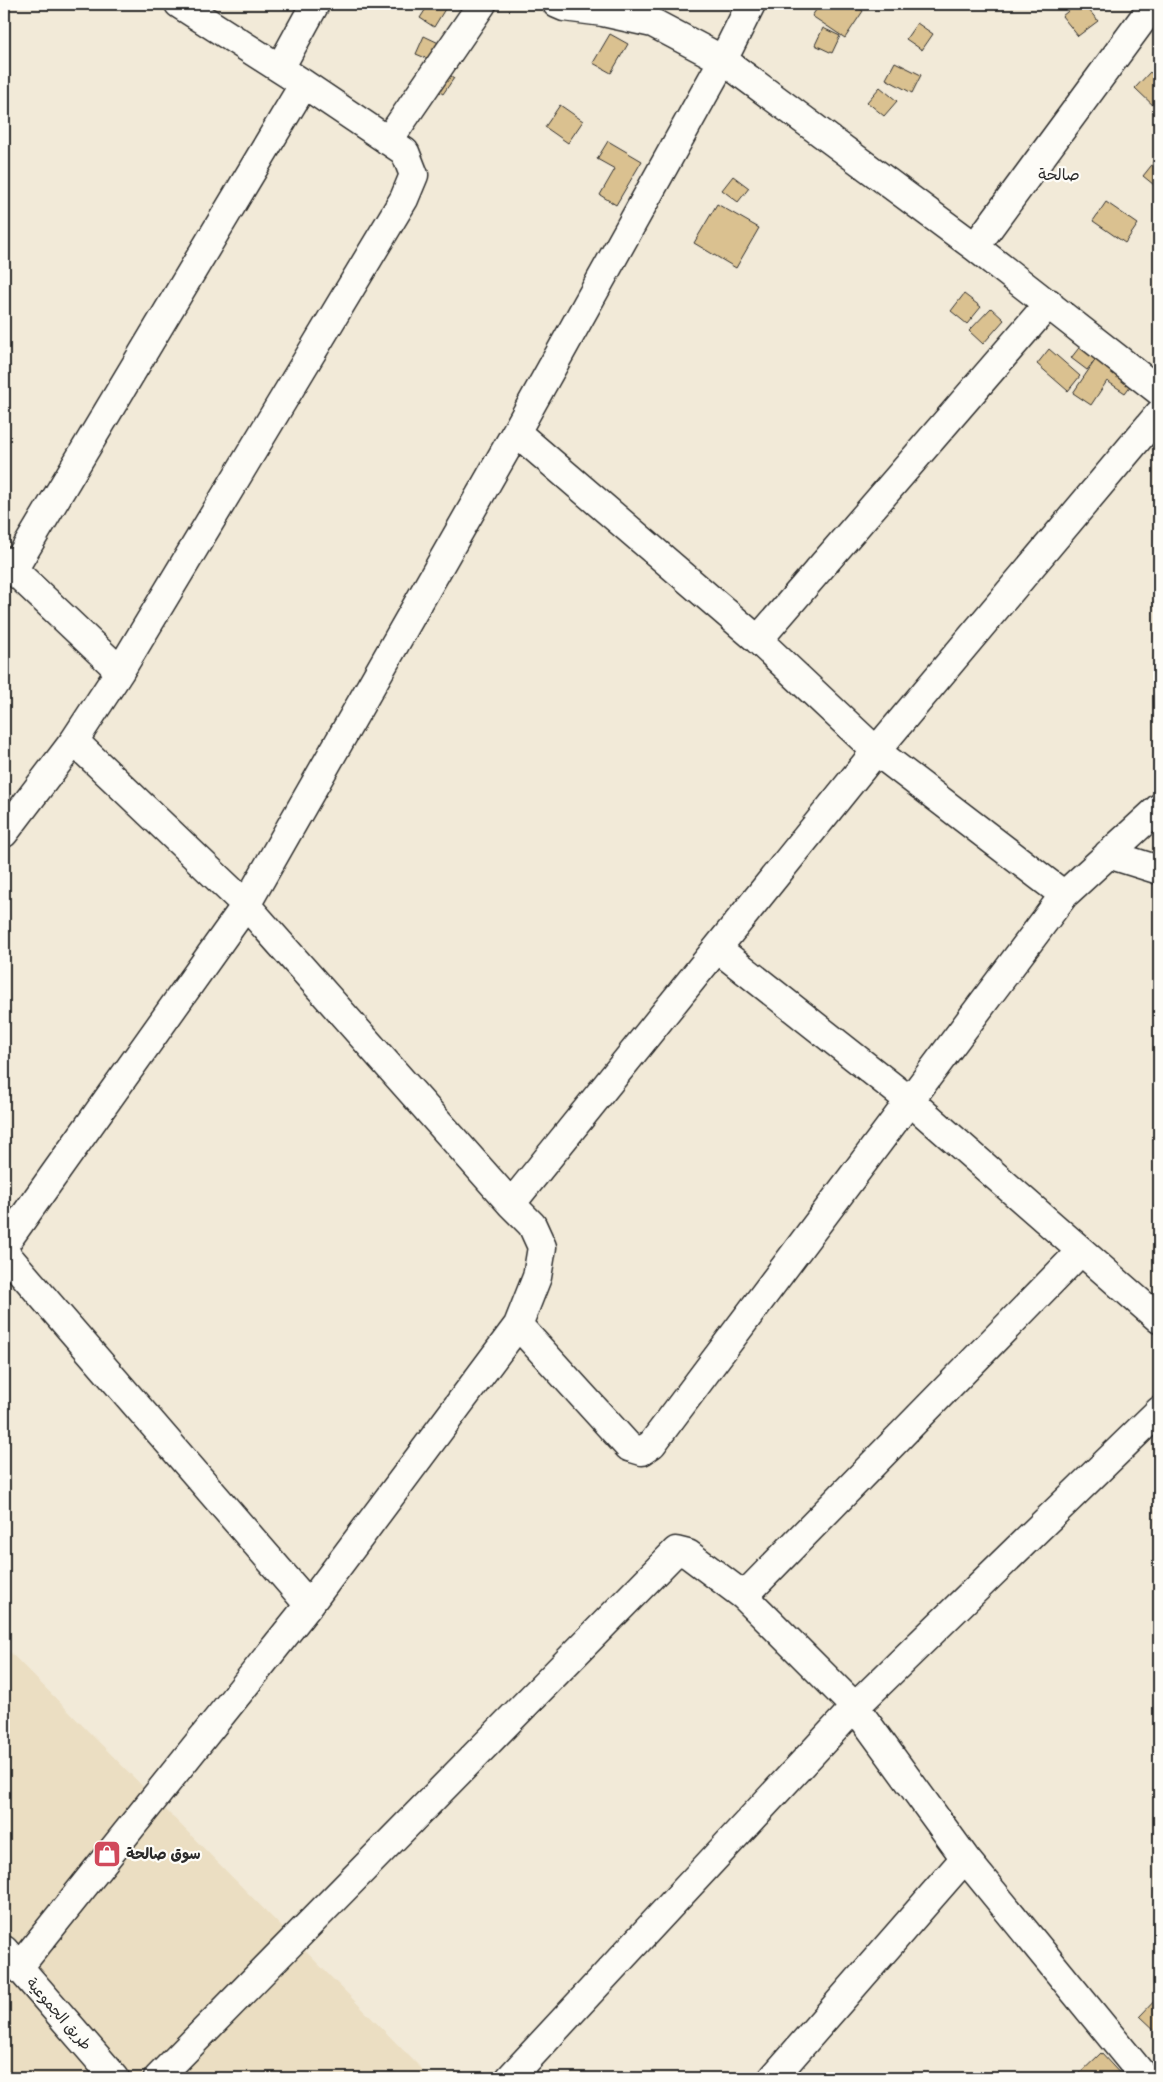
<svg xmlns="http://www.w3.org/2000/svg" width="1163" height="2082" font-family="'Balsamiq Sans','Playpen Sans Arabic',sans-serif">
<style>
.built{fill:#ebdec2}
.building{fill:#dac190;stroke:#2b2b2b}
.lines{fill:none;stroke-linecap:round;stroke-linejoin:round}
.street-casing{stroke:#2b2b2b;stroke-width:31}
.secondary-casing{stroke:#2b2b2b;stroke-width:31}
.street{stroke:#fdfcf7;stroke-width:28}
.secondary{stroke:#fdfcf7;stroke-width:28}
.labels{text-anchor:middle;stroke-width:4.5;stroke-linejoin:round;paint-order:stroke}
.poi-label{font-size:15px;font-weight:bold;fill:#2b2b2b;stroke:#fdfcf7;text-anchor:start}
.street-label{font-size:15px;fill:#2b2b2b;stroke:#fdfcf7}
.neighbourhood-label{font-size:16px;fill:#2b2b2b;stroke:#fdfcf7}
</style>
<rect width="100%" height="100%" fill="#f2ead8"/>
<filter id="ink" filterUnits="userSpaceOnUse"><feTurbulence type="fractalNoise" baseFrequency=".02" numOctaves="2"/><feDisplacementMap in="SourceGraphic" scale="10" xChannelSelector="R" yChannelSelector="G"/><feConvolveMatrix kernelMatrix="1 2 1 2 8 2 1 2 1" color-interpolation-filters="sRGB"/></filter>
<g filter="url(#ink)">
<!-- built -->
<path class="built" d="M4,1646L415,2062L431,2078H4Z"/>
<!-- building -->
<path class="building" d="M429,4H437L445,9L434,27L420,18Z
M820,4H853L863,11L845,38L812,16Z
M1077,4H1084L1098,21L1078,36L1062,16Z
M917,23L933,34L922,50L906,39Z
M823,28L840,36L832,53L815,45Z
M610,34L628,44L611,73L593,63Z
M424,36L443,45L435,62L416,54Z
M895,62L921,75L912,93L886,79Z
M434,65L454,78L443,94L423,81Z
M1150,72L1159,81V111L1135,88Z
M880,87L897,101L884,116L867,102Z
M560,105L583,121L568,143L545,127Z
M608,141L642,161L616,205L600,195L615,169L597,159Z
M1159,156V189L1143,176Z
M733,176L749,188L738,202L722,190Z
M1106,202L1138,224L1125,243L1093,221Z
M717,204L759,228L736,268L694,243Z
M964,294L981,307L967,324L951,311Z
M991,308L1004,320L983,344L969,331Z
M1082,344L1098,356L1087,370L1071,358Z
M1049,349L1080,376L1068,391L1037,364Z
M1098,356L1134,381L1125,393L1107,381L1091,405L1073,393Z
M1159,1996V2034L1140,2016Z
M1101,2053L1124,2078H1075Z"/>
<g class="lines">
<!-- street casing -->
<g class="street-casing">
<path id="street" d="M557,4L564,7L603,12L653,23L723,60L975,247L1159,391
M280,68L315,4
M388,141L482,4
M975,247L1154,4
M516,432L758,640L876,751L1064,895
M4,561L120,671
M13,570L304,84
M758,640L1049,303
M4,833L74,741L120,671L404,199L414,175L405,152L304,84L179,4
M1108,854L1159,870
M718,949L910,1101L1159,1319
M511,1204L876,751L1159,414
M4,1245L246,905L516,432L723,60L751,4
M4,1252L309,1605
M518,1325L629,1447L642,1451L652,1444L1064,895L1159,808
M744,1596L1080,1252
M19,1967L309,1605L518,1325L537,1277L542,1247L532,1225L511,1204L246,905L74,741
M158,2078L676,1551L688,1554L744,1596L855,1707L965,1858L1145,2078
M510,2078L855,1707L1159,1411
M773,2078L965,1858"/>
</g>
<!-- secondary casing -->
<g class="secondary-casing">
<path id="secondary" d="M4,1950L115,2078"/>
</g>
<!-- street -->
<use href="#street" class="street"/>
<!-- secondary -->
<use href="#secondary" class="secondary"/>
</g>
</g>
<!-- icons -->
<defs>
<g id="shop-square" transform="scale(1.4375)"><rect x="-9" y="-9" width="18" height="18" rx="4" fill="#d1495b" stroke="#fdfcf7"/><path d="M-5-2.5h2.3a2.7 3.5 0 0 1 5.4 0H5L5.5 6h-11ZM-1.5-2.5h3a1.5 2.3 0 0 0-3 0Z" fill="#fff"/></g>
</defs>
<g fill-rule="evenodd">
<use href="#shop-square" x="107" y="1854"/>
</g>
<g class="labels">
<!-- poi labels -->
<g class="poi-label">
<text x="126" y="1859">سوق صالحة</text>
</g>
<!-- street labels -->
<g class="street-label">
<text transform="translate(59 2014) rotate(49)" y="5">طريق الجموعية</text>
</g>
<!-- neighbourhood labels -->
<g class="neighbourhood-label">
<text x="1059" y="180">صالحة</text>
</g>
</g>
<!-- margin -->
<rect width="1163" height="2082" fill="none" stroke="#fdfcf7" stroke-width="20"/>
<rect x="10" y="10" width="1143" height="2062" fill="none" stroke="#2b2b2b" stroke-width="2" filter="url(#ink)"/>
</svg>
